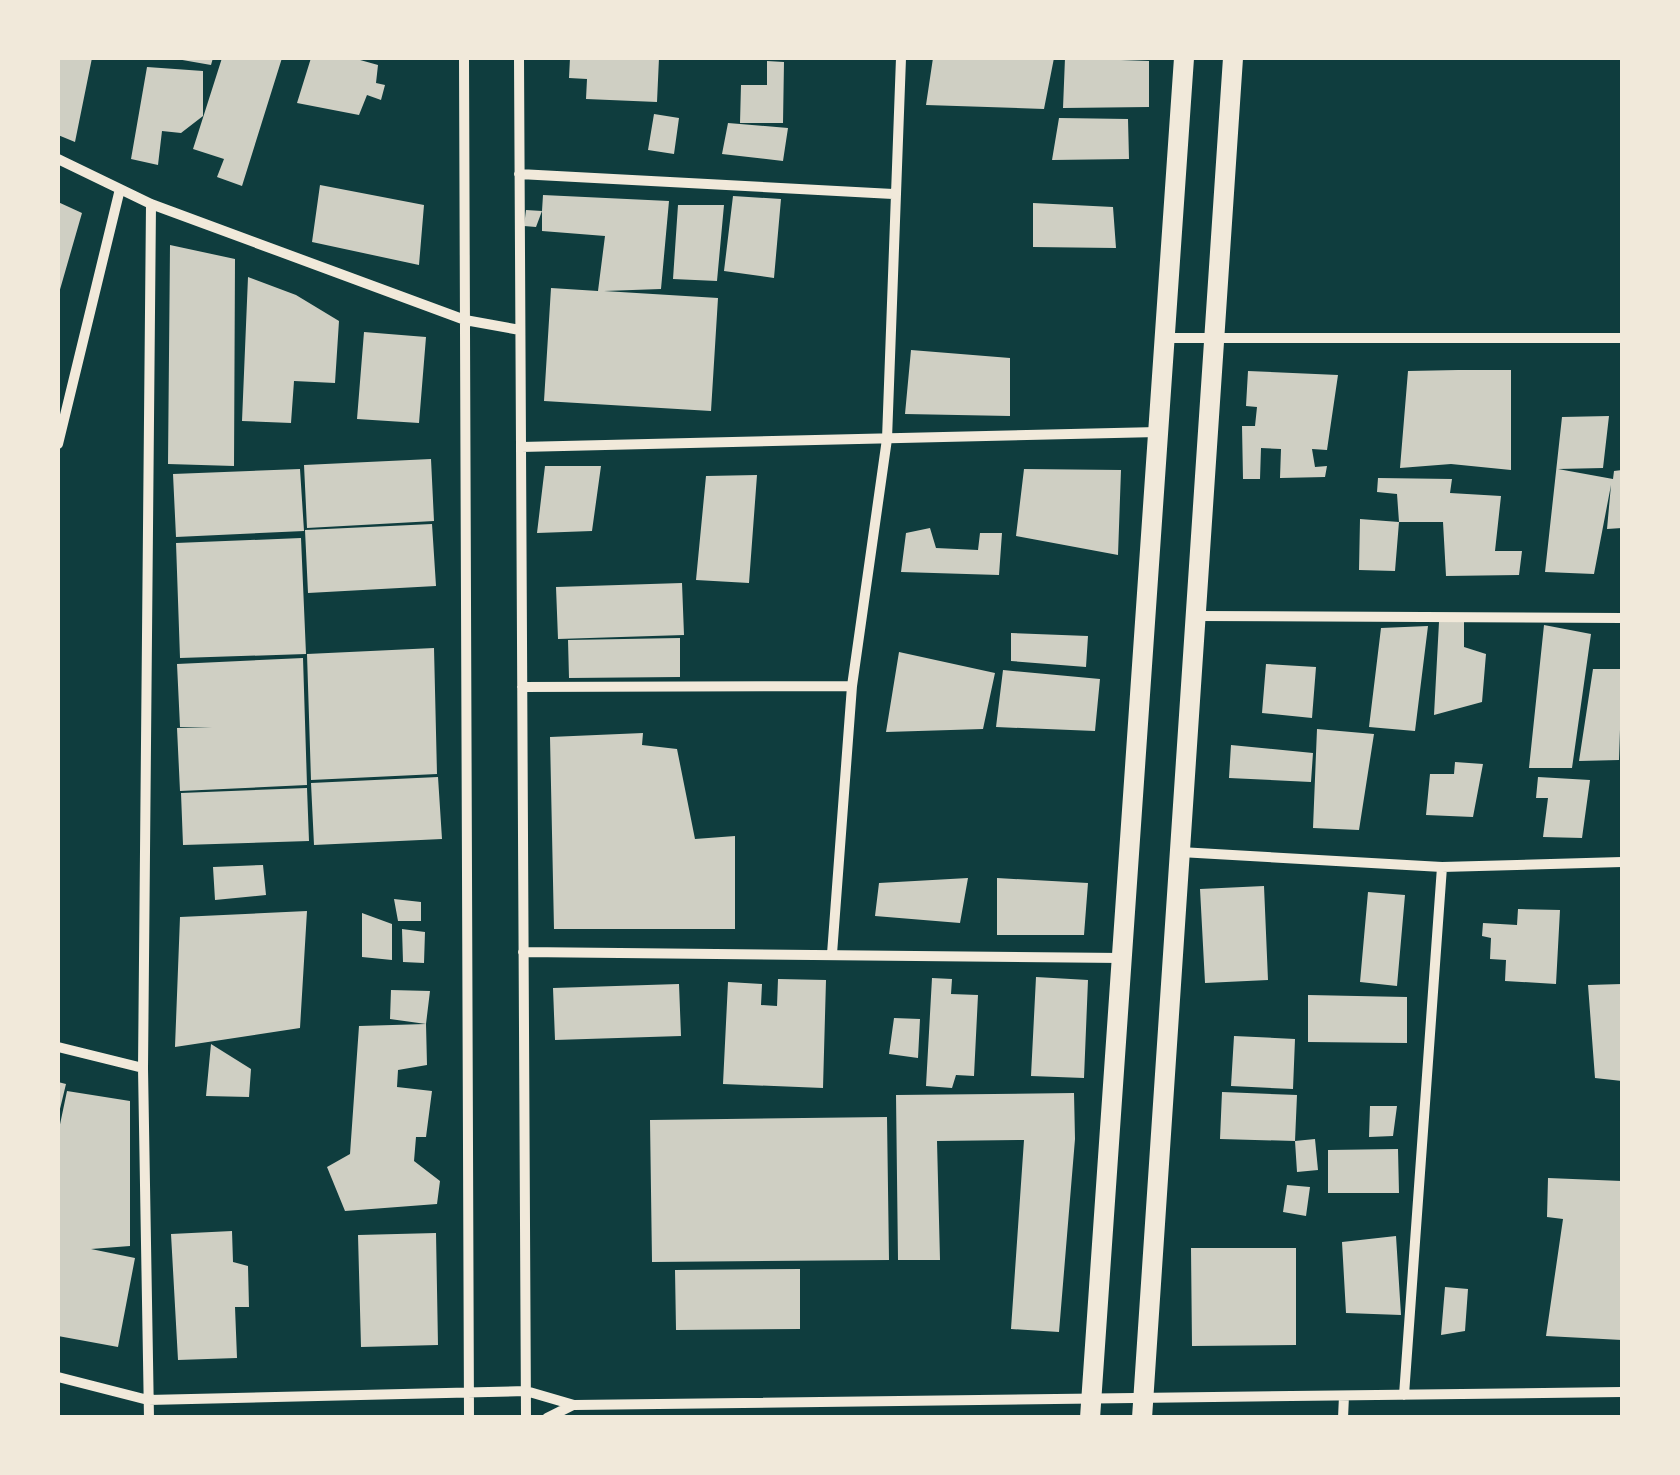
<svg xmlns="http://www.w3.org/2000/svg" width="1680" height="1475" font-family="Karla,sans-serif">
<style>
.building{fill:#cfcfc3}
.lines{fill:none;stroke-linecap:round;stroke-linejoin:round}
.minor{stroke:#f1e9da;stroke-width:10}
.secondary{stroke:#f1e9da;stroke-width:20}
</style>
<rect width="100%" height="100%" fill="#0f3d3e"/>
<!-- building -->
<path class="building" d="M58,58H92L75,142L58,135Z
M171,58H213L211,65Z
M222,58H282L242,186L217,177L224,159L193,149Z
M311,58H353L378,65L376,83L385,85L381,100L367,95L359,115L297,103Z
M570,58H659L657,102L586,99L587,79L569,78Z
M933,58H1054L1044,109L926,105Z
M1065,58L1149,61V107L1063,108Z
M767,61L784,62L783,123H740L741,85H767Z
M147,67L203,71V116L181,133L162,131L158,165L131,159Z
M654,114L679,118L674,154L648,150Z
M1059,118L1128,119L1129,159L1052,160Z
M728,123L788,128L783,161L722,154Z
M320,185L424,205L419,265L312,242Z
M543,195L669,201L661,289L604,291L718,298L711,411L544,401L551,288L598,291L605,236L542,231V211L536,227L524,226L526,210L542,211Z
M733,196L781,199L774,278L724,271Z
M58,202L82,213L59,293H58Z
M1033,203L1113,207L1116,248L1033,247Z
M678,205H724L717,281L673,279Z
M170,245L235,259L234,466L168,464Z
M248,277L296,295L339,321L335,383L294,381L291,423L242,421Z
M364,332L426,337L419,423L357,419Z
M911,350L1010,358V416L905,414Z
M1458,370H1511V470L1451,464L1400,468L1408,371Z
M1248,371L1338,375L1327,450L1312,449L1315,467L1327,466L1325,477L1280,478L1281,449L1261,448L1260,479H1243L1242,426H1255L1257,407L1246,406Z
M1609,416L1603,468L1558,469L1613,479L1614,471L1622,470V528L1607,529L1611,485L1594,574L1545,572L1562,417Z
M431,459L434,521L307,528L304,465Z
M545,466H601L592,531L537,533Z
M300,469L304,531L176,537L173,474Z
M1024,469L1121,470L1118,555L1016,536Z
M757,475L749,583L696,580L706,476Z
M1378,478L1452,479L1450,493L1501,496L1495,551H1522L1519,575L1446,576L1443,522H1399L1397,494L1377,492Z
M1360,519L1399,522L1395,571L1359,570Z
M432,524L436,586L308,593L305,530Z
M930,528L936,548L978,550L980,533H1002L999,575L901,572L906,533Z
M301,538L306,654L180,658L176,543Z
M682,583L684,635L558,639L556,587Z
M1439,622H1464V647L1486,654L1482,702L1434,715Z
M1544,625L1591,634L1572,768H1529Z
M1428,626L1415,731L1369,727L1381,628Z
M1011,633L1088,636L1086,667L1011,661Z
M680,638V677L569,678L568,640Z
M434,648L437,774L311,780L307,654Z
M899,652L995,673L983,729L886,732Z
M303,658L307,785L180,791L177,728L212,727H180L177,664Z
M1266,664L1316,667L1312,718L1262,713Z
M1593,669H1622L1619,760L1579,761Z
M1003,670L1100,679L1095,731L996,727Z
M1317,729L1374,734L1359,830L1313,828Z
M643,733L642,745L677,749L695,839L735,836V929H554L550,737Z
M1231,745L1313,753L1311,782L1229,778Z
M1455,762L1483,764L1473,817L1426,815L1430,774H1454Z
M438,777L442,839L314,845L311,783Z
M1538,777L1590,780L1582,838L1543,837L1548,798H1536Z
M307,788L309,841L183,845L181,793Z
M263,865L266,895L215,900L213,867Z
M968,878L960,923L875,916L879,883Z
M997,878L1088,883L1084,935H997Z
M1264,886L1268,980L1205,983L1200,889Z
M1368,892L1405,895L1397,986L1360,982Z
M394,899L421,902V921H398Z
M1518,909L1560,910L1556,984L1505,981L1506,960L1490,959L1491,938L1482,936L1483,923L1517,925Z
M307,911L300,1028L175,1047L180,917Z
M362,913L392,924V960L362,957Z
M402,929L425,932L424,963L403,962Z
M1036,977L1088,980L1084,1078L1031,1076Z
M932,978L952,979L951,994L978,995L974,1076L956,1075L952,1088L926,1086Z
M778,979L826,980L823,1088L723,1084L728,982L762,984L761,1005L777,1006Z
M679,984L681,1036L555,1040L553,988Z
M1622,984V1081L1595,1078L1588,985Z
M391,990L430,991L426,1024L390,1019Z
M1308,995L1407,997V1043L1308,1042Z
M894,1018L920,1019L918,1058L889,1054Z
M426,1024L427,1065L398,1070L397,1087L432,1091L426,1137H416L414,1161L440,1181L437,1204L345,1211L327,1167L350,1154L359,1026Z
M1234,1036L1295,1039L1293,1089L1231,1086Z
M211,1044L251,1069L249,1097L206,1096Z
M58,1082L66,1084L59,1113H58Z
M67,1091L130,1101V1246L91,1249L135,1258L118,1347L58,1336V1134Z
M1222,1092L1297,1095L1295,1141L1220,1139Z
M1074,1093L1075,1139L1059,1332L1011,1329L1024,1140L937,1141L940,1260H898L896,1095Z
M1370,1106H1397L1393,1136L1369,1137Z
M887,1117L889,1260L652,1262L650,1120Z
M1315,1139L1318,1170L1297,1172L1295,1141Z
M1398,1149L1399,1193H1328V1150Z
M1548,1178L1622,1181V1340L1546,1336L1563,1219L1547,1217Z
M1287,1185L1310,1187L1306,1216L1283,1212Z
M232,1231L233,1262L248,1266L249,1307H235L237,1358L178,1360L171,1234Z
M436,1233L438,1345L361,1347L358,1235Z
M1396,1236L1401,1315L1346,1313L1342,1242Z
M1191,1248H1296V1345L1192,1346Z
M800,1269V1329L676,1330L675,1270Z
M1445,1287L1468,1289L1465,1331L1441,1335Z"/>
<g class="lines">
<!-- minor -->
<path class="minor" d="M464,58L469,1418
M519,58L526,1418
M58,159L151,204L465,320L520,330
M519,174L893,194
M1165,338H1622
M58,444L120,189
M521,447L1158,432
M1196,616L1622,618
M522,687L852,686
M1180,852L1442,867L1622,862
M523,952L1122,958
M832,954L852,686L887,439L901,58
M58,1047L143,1068
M58,1377L148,1400L526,1391L574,1405L1622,1392
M1404,1395L1442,867
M149,1418L143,1068L151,204
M547,1418L573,1405
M1343,1418L1344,1396"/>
<!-- secondary -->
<path class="secondary" d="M1090,1418L1184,58
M1142,1418L1233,58"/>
</g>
<!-- border -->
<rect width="1680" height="1475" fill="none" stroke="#f1e9da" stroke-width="120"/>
</svg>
